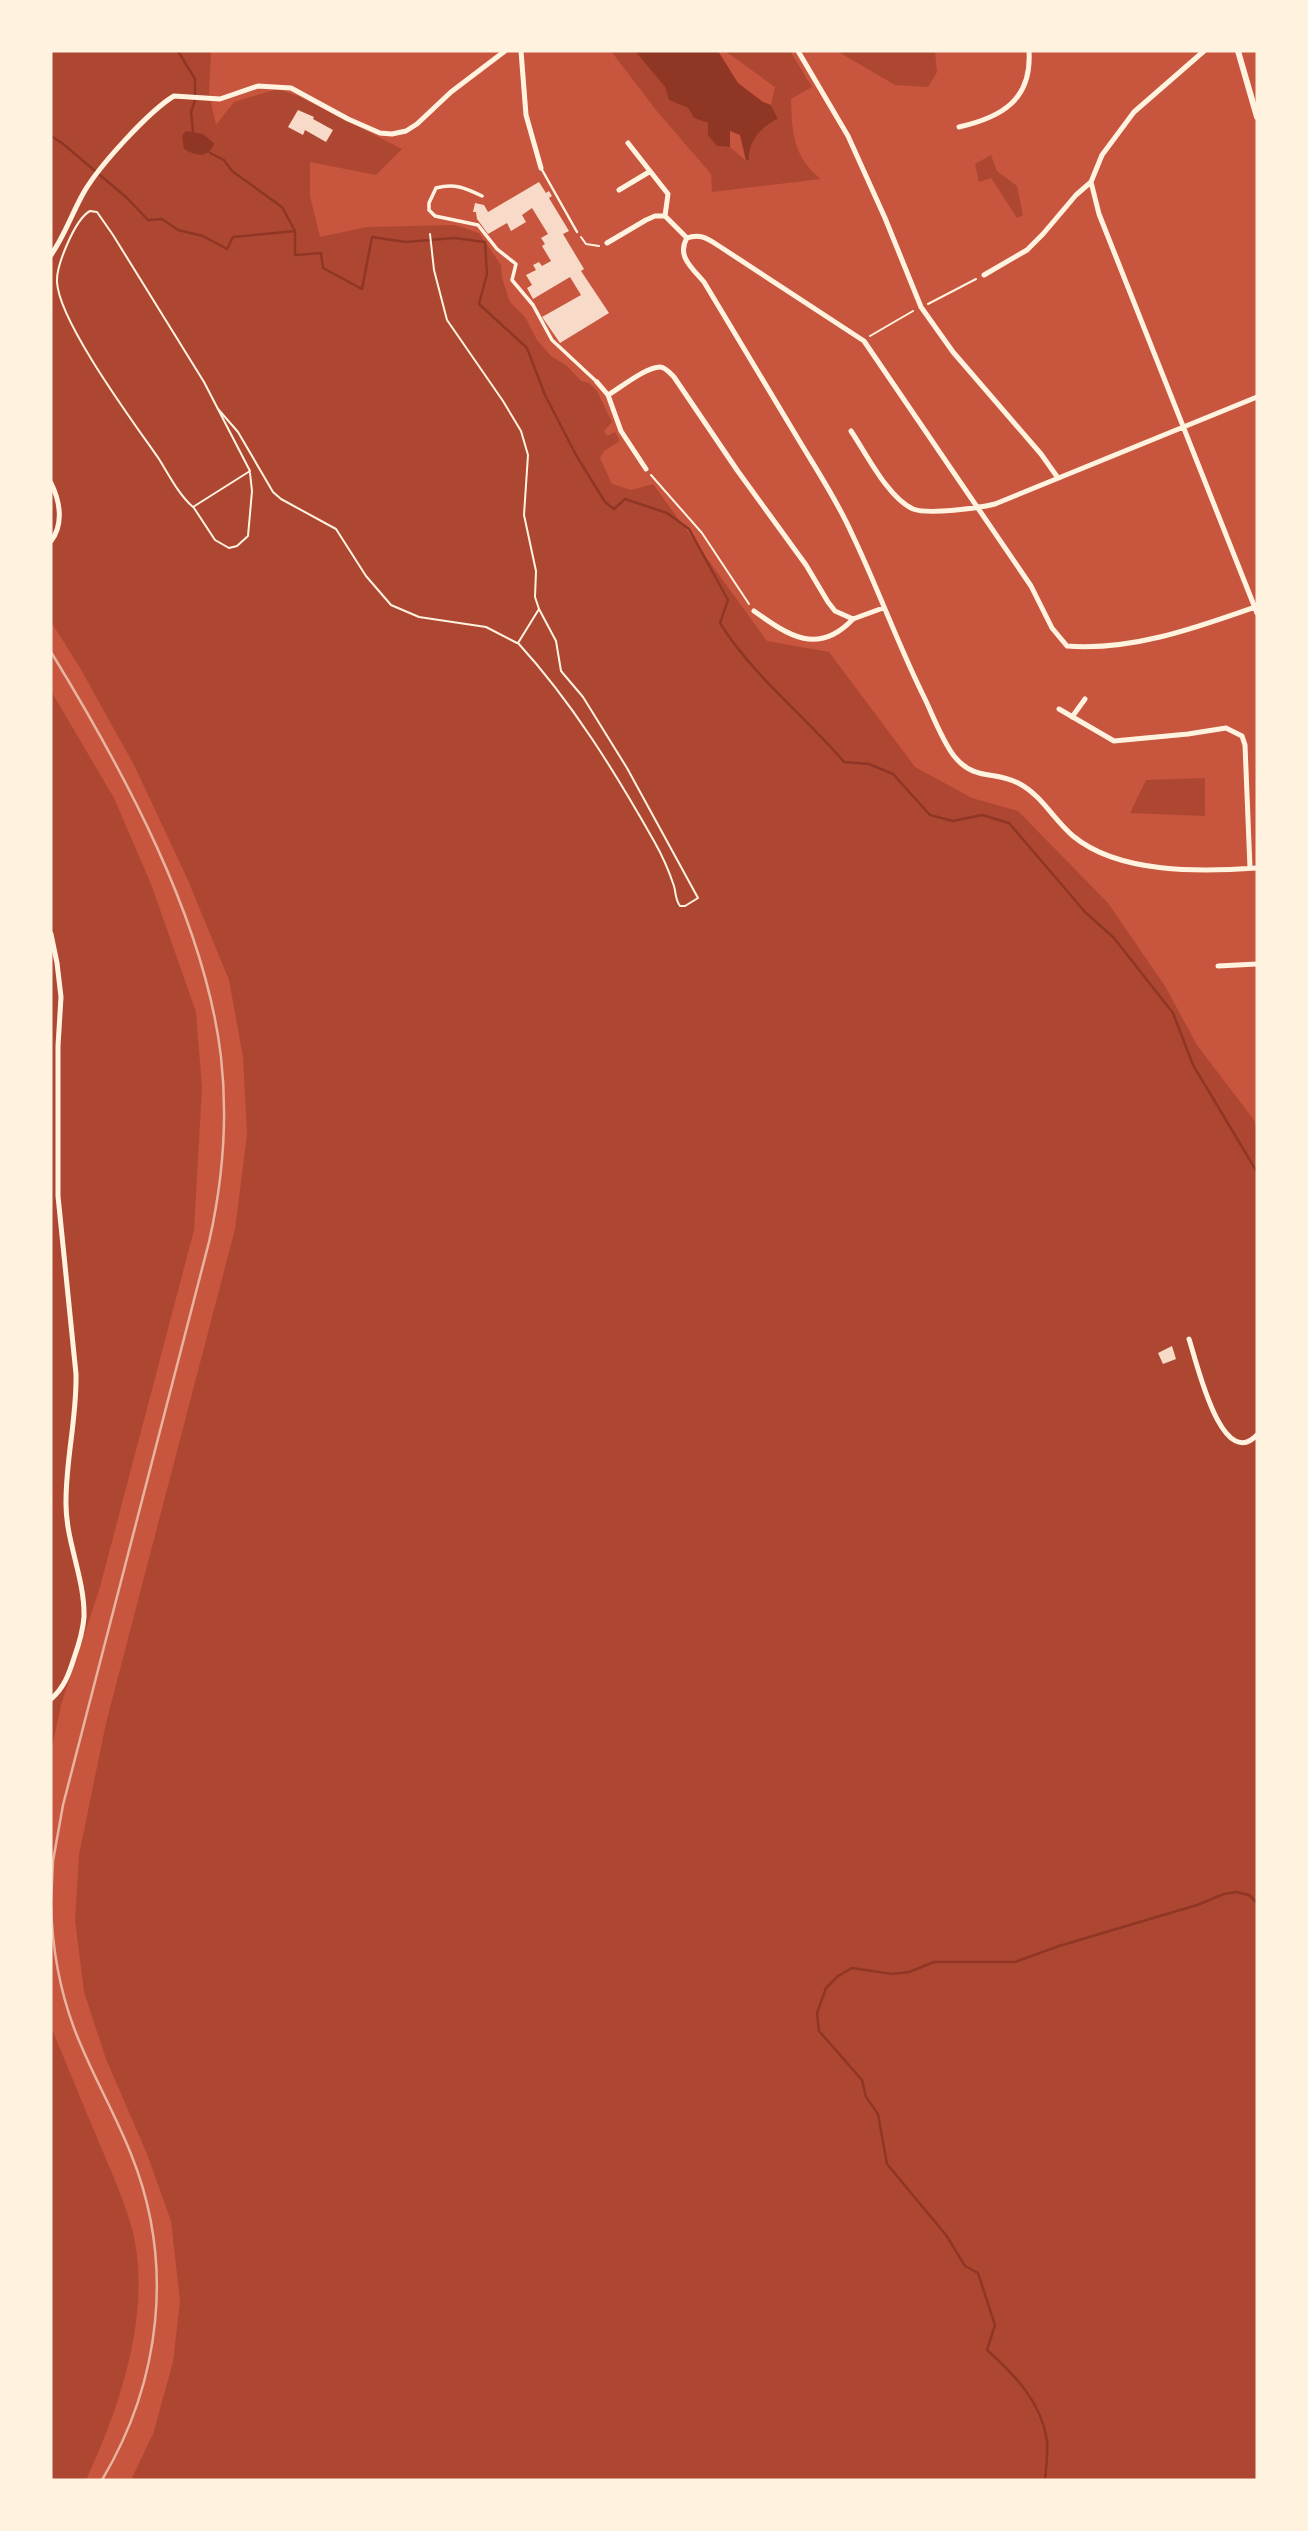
<svg xmlns="http://www.w3.org/2000/svg" width="1308" height="2531" font-family="'DM Sans',sans-serif">
<style>
.green{fill:#ae4732}
.water{fill:#8f3625}
.lines{fill:none;stroke-linecap:round;stroke-linejoin:round}
.stream{stroke:#8f3625;stroke-width:2.5}
.building{fill:#f7dbc8}
.path{stroke:#fff3e0;stroke-width:2}
.service{stroke:#fff3e0;stroke-width:2.5}
.pedestrian{stroke:#fff3e0;stroke-width:3.5}
.minor{stroke:#fff3e0;stroke-width:5}
.tertiary{stroke:#fff3e0;stroke-width:6}
.rail{stroke:#e9b49f;stroke-width:2.5}
</style>
<rect width="100%" height="100%" fill="#c8553d"/>
<!-- green -->
<path class="green" d="M51,51H211L209,93L216,125L234,102L277,89L298,96L402,149L376,175L310,162V196L320,237L367,227L455,225L479,233L501,265L502,278L510,302L525,317L537,340L551,356L567,366L581,381L589,383L597,391L612,422L604,431L607,436L615,432L620,441L604,451L600,458L612,484L631,490L653,484L767,641L829,652L915,767L972,798L1018,811L1108,903L1165,986L1197,1045L1254,1120L1257,1130V2480H131L153,2434L173,2362L180,2301L171,2221L147,2154L106,2059L84,1992L75,1920L79,1855L106,1723L235,1229L247,1135L243,1057L229,980L187,878L134,765L79,666L51,622Z
M611,51H635L665,87L669,100L688,108L694,118L708,123L717,146L730,147L746,161L749,160C748,142 763,126 778,119L771,105L775,87L725,51H790L812,87L791,99C792,133 793,157 821,179L712,192L711,174L656,110Z
M837,51H935L937,72L928,87L895,85Z
M991,155L997,171L1017,186L1023,215L1017,218L991,178L979,182L975,164Z
M51,691L114,798L151,884L196,1012L202,1088L194,1230L100,1587L61,1705L51,1752Z
M1205,778V816L1130,813L1146,780Z
M51,2027C67,2065 82,2102 98,2140C110,2169 124,2199 132,2229C153,2310 120,2407 86,2480H51Z"/>
<!-- water -->
<path class="water" d="M635,51H718L738,83L763,102L771,105L778,119C762,126 748,142 749,160L746,161L740,135L730,131V147L717,146L708,135V123L694,118L688,108L669,100L665,87Z
M186,131L203,134L214,143C210,159 195,156 184,149L182,136Z"/>
<g class="lines">
<!-- stream -->
<path class="stream" d="M178,51L195,79V100L191,112L193,132
M51,136L62,143L127,198L148,220L162,219L178,230L203,236L227,249L233,237L295,231V255L321,253L323,268L362,289L372,237L406,242L454,238L485,242L487,274L479,304L527,348L545,395L576,455L605,502L614,509L625,499L667,513L689,529L728,600L720,623C753,676 804,715 844,762L869,764L893,774L930,815L953,821L982,815L1009,823L1085,912L1114,938L1173,1013L1193,1065L1257,1172
M210,153L224,160L232,171L282,207L295,231
M1045,2480C1046,2468 1048,2454 1047,2441C1042,2403 1015,2375 987,2350L995,2325L978,2273L965,2266L946,2235L887,2164L878,2114L866,2097L862,2080L819,2031L817,2013L826,1988L838,1976L852,1968L892,1974L909,1972L934,1962H1015L1059,1946L1197,1905L1224,1894L1236,1892L1249,1895L1257,1903"/>
</g>
<!-- building -->
<path class="building" d="M298,110L314,117L313,119L333,130L326,142L305,130L303,135L288,127Z
M539,182L546,193L549,191L552,196L549,198L569,231L563,234L584,269L581,271L609,313L560,343L542,317L581,295L570,277L533,299L527,288L532,285L526,275L536,270L533,265L539,262L542,266L551,261L542,246L545,244L541,238L548,234L532,208L522,215L526,222L511,231L507,223L488,234L477,219L476,212H473L475,203L484,205L488,212Z
M1172,1346L1176,1359L1163,1364L1158,1353Z"/>
<g class="lines">
<!-- path -->
<path class="path" d="M90,211L97,212L113,235L204,382L250,471L193,507C179,495 169,475 159,459C134,423 59,322 57,282C56,266 75,219 90,211Z
M430,234L434,270L447,320L503,401L521,431L528,455L524,515L536,571L535,597L539,609L556,641L561,671L583,697L627,768L698,898L685,906H680C675,899 676,893 674,886C669,871 662,855 654,841C615,772 572,702 518,643L539,609
M581,237L586,244L599,246
M928,304L976,279
M870,336L913,311
M218,409L238,432L273,492L281,499L336,529L366,576L391,605L419,617L486,627L517,643
M651,475L702,533L749,604
M194,508L215,540L229,548L237,546L248,536L252,491L250,473"/>
<!-- service -->
<path class="service" d="M541,168L577,232"/>
<!-- pedestrian -->
<path class="pedestrian" d="M482,196C465,188 455,183 436,188L429,203V210L435,216L478,225L497,249L516,264L512,280L533,305L552,340L597,382"/>
<!-- minor -->
<path class="minor" d="M521,51L526,115L541,168
M798,51L848,136L885,218L921,307L953,352L1041,454L1058,478
M959,127C1003,117 1032,99 1029,51
M628,143L668,194L665,216
M1091,182L1099,214L1257,613
M619,190L649,172
M687,238C676,256 693,269 704,282C735,334 766,385 797,437C816,469 837,500 852,534C878,588 898,645 925,699C934,718 942,740 954,756C975,782 995,770 1020,784C1042,796 1054,820 1073,836C1119,874 1201,872 1257,868
M687,238C700,233 708,239 719,246L864,341L1031,586L1052,628L1067,646C1132,651 1195,628 1255,607
M607,243L646,220L655,216H665L687,238
M51,255C65,235 72,213 84,192C99,166 149,111 174,96L220,99L258,86L291,88L348,119L380,133L392,134L406,131L417,124L451,92L505,51
M984,275L1027,250L1043,234L1076,195L1091,182L1102,155L1134,112L1204,51
M597,382L608,395L621,431L646,469
M608,395C620,388 646,367 660,367C665,367 670,373 674,377L737,470L806,565L828,602L835,611L853,619L883,608
M851,431C866,453 888,498 913,509C929,515 978,508 995,504L1257,397
M51,483C60,501 64,524 51,541
M754,611C789,636 818,656 853,619
M1059,709L1114,741L1188,734L1226,728L1242,736L1245,745L1250,868
M1072,717L1085,699
M51,934L57,963L61,997L58,1046V1196L76,1374C77,1417 66,1458 66,1501C65,1540 85,1578 84,1617C83,1631 79,1644 74,1658C69,1674 64,1688 51,1699
M1218,966L1257,964
M1189,1339C1196,1359 1221,1473 1257,1435"/>
<!-- tertiary -->
<path class="tertiary" d="M1238,51L1257,117"/>
<!-- rail -->
<path class="rail" d="M51,652C122,768 205,920 221,1057C228,1119 223,1180 209,1242L63,1805L53,1861L51,1903
M51,1903C52,1946 59,1988 74,2028C90,2071 114,2111 131,2154C175,2263 161,2381 102,2480"/>
</g>
<!-- border -->
<rect width="1308" height="2531" fill="none" stroke="#fff3e0" stroke-width="105"/>
</svg>
